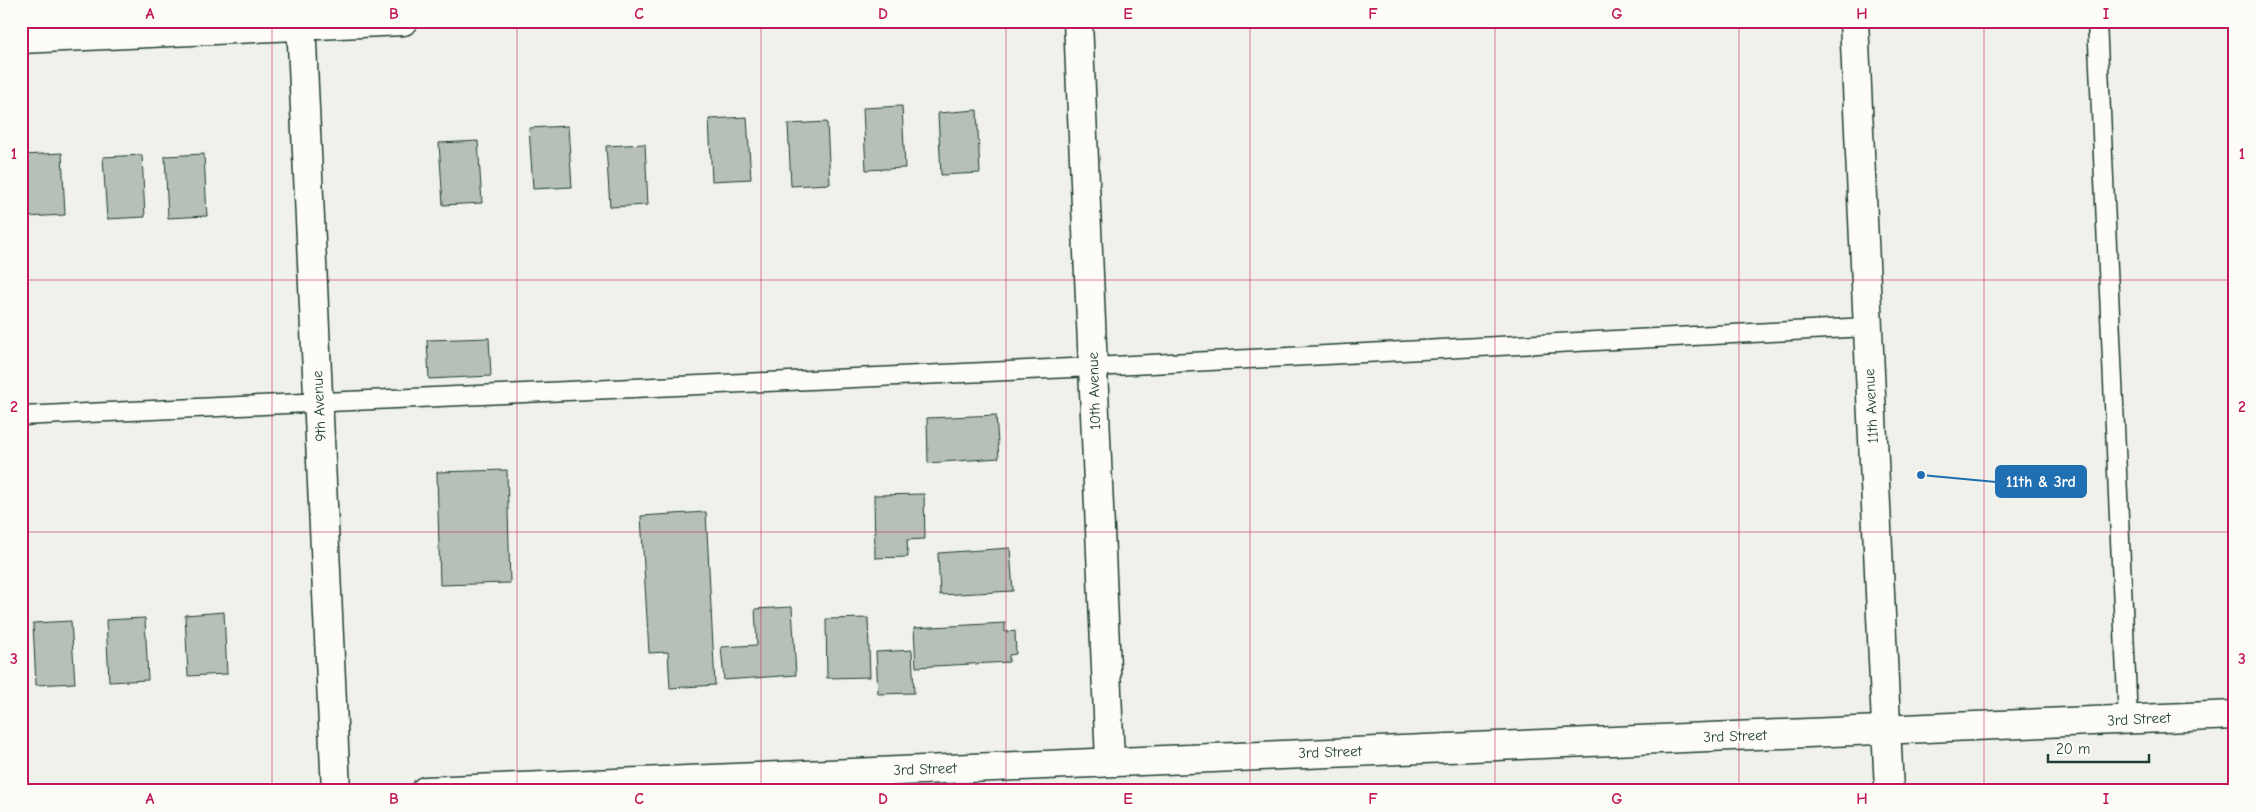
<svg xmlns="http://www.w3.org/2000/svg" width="2256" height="812" font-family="'Comic Neue',sans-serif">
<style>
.building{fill:#b6bfb8;stroke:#1f3d34}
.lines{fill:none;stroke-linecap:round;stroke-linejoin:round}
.lane-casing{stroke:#1f3d34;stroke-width:21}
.street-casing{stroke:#1f3d34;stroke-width:31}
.secondary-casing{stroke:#1f3d34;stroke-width:31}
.lane{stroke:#fdfcf7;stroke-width:18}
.street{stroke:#fdfcf7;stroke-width:28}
.secondary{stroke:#fdfcf7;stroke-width:28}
.grid{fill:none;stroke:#c2185b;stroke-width:1;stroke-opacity:0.55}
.labels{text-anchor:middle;stroke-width:4;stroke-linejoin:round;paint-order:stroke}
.street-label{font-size:15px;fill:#1f3d34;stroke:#fdfcf7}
.leader{fill:none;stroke:#1f6fb2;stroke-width:2}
.callout-dot{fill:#1f6fb2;stroke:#fdfcf7;stroke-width:2}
.callout{fill:#1f6fb2;stroke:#1f6fb2;stroke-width:2}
.callout-label{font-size:16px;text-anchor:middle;font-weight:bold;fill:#fff}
.neatline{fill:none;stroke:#c2185b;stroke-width:2}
.grid-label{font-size:16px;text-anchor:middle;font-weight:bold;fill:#c2185b}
</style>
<rect width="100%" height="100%" fill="#f0f1eb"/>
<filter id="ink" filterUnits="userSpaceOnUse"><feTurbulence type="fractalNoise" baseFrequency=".02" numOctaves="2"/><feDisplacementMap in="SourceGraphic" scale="10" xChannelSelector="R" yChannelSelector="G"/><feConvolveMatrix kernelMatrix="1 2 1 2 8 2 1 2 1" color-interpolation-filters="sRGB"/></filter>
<g filter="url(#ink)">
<!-- building -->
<path class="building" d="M902,106L905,168L866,170L863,108Z
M977,110L980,173L941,175L938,113Z
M747,117L751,179L712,181L709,119Z
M827,122L830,184L791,186L788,124Z
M568,126L572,187L533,189L529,128Z
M478,141L482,203L443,205L439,143Z
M645,144L648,205L610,207L606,146Z
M62,153L65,215L26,217L23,155Z
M204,154L207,216L168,218L165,156Z
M142,155L145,217L107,219L103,157Z
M489,338L491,376L429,379L427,340Z
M996,415L999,458L928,463L927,418Z
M507,470L510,583L440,585L437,472Z
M924,494L925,539L907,540L908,557L875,558L874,495Z
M706,512L715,685L670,688L668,652L649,653L641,516Z
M1010,548L1013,591L940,595L938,553Z
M792,607L796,675L724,680L721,647L757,645L755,609Z
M224,612L227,674L188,676L185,615Z
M145,618L148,680L109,682L106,620Z
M868,618L870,677L827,678L826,619Z
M71,621L75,683L36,685L33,623Z
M1005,623V632L1015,631L1016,654L1009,655V662L916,667L914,628Z
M912,650L914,693L878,694L876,652Z"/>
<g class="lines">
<!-- lane casing -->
<g class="lane-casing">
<path id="lane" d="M2097,21L2128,720
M21,416L1093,367L1867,327"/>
</g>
<!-- street casing -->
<g class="street-casing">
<path id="street" d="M1078,21L1110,761
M21,39L403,21
M425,791L2235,715"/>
</g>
<!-- secondary casing -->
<g class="secondary-casing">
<path id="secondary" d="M301,21L336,791
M1854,21L1889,791"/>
</g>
<!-- lane -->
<use href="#lane" class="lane"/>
<!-- street -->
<use href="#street" class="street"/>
<!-- secondary -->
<use href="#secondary" class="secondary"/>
</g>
</g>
<!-- grid -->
<path class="grid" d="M272,21V791M517,21V791M761,21V791M1006,21V791M1250,21V791M1495,21V791M1739,21V791M1984,21V791M21,280H2235M21,532H2235"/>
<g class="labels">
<!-- street labels -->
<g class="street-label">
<text transform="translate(1094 391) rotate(-92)" y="5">10th Avenue</text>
<text transform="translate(319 406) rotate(-93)" y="5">9th Avenue</text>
<text transform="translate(1871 406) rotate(-93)" y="5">11th Avenue</text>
<text transform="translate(2139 719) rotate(-3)" y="5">3rd Street</text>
<text transform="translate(1735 736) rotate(-2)" y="5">3rd Street</text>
<text transform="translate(1330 752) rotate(-2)" y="5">3rd Street</text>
<text transform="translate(925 769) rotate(-2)" y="5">3rd Street</text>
</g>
</g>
<!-- callouts -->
<path class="leader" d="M1921 475L1996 482"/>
<circle class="callout-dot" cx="1921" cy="475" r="5"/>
<rect class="callout" x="1996" y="466" width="90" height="31" rx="5"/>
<g class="callout-label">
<text x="2041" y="487">11th &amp; 3rd</text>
</g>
<!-- margin -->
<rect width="2256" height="812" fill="none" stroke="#fdfcf7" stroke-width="55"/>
<!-- scale -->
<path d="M2048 754v8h101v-8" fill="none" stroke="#1f3d34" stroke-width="2.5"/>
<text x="2056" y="754" font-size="15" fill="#1f3d34" stroke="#fdfcf7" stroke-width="4" paint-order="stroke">20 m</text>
<rect x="28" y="28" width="2200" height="756" class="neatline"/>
<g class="grid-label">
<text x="150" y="19">A</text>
<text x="394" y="19">B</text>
<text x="639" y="19">C</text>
<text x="883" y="19">D</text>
<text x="1128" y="19">E</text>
<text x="1373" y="19">F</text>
<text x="1617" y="19">G</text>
<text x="1862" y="19">H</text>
<text x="2106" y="19">I</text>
<text x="14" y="159">1</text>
<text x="2242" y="159">1</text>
<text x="14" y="412">2</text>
<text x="2242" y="412">2</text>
<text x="14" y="664">3</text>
<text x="2242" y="664">3</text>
<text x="150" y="804">A</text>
<text x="394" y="804">B</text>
<text x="639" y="804">C</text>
<text x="883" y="804">D</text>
<text x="1128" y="804">E</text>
<text x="1373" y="804">F</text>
<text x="1617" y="804">G</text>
<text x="1862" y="804">H</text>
<text x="2106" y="804">I</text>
</g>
</svg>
